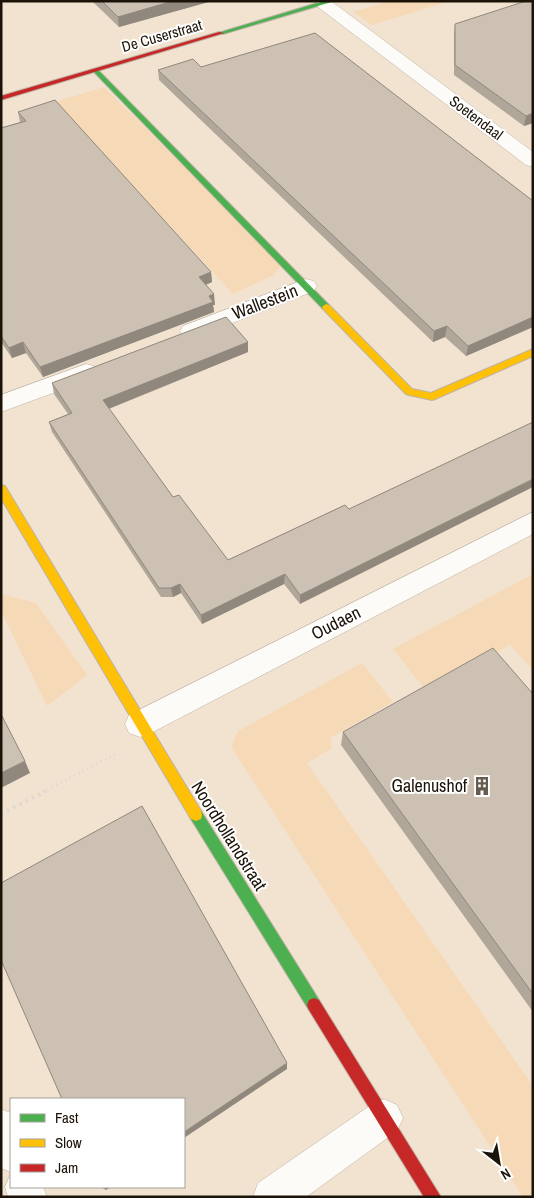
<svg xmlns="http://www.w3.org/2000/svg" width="534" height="1198" font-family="'Archivo Narrow',sans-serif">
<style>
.green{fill:#f6d9b6}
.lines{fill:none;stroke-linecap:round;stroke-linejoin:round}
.street-casing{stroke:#beb3a5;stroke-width:1}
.fast-casing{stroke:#beb3a5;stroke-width:2}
.slow-casing{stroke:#beb3a5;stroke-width:2}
.jam-casing{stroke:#beb3a5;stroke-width:2}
.path-far1{stroke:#dcd7d2;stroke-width:3;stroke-dasharray:1 4;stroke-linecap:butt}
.path{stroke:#dcd7d2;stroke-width:4;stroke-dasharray:2 5;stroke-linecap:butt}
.street{fill:#fdfbf8;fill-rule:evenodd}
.fast{fill:#4caf50;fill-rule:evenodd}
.slow{fill:#ffc107;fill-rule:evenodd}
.jam{fill:#c62828;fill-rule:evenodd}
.wall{fill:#b0a69a}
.shaded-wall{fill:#90877d}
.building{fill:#cdc1b3;stroke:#90877d}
.labels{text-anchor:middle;stroke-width:4;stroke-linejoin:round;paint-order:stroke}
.far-street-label{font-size:15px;fill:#1b1307;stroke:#fff}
.street-label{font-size:18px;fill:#1b1307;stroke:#fff}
.poi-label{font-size:18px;fill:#1b1307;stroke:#fff;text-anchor:end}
</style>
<rect width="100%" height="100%" fill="#f2e3d1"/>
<!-- green -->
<path class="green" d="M389,1H450L372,25L353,12Z
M104,87L282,264L274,275L233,294L55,102Z
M533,574V670L510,645L490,657L485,652L423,687L393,649Z
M1,594L36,603L87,675L47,706L1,611Z
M362,663L393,702L330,738L332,748L307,763L533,1086V1197H523L231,747L238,731Z"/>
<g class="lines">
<!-- street casing -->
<g class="street-casing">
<path id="street" d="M318,1H331L533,152V167L526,165L318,7L316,4Z
M306,279L314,281L317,286L314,291L199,336L191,338L183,336L180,331L183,326Z
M86,364L94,366L98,372L94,378L1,412V395Z
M533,512V534L151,733L140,737L129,733L125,724L129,715Z
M384,1099L397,1105L403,1118L397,1131L306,1197H253L258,1183L371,1105Z
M1,1109L11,1113V1172L1,1168Z
M11,1173V1187H43L47,1197H8L5,1187Z"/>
</g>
<!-- fast casing -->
<g class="fast-casing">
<path id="fast" d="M324,1H335L223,34L218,33Z
M94,70H98L329,305V309H323L94,72Z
M196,809L201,811L319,1000L321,1005L319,1010L314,1012L309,1010L191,819L190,815L191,811Z"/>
</g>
<!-- slow casing -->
<g class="slow-casing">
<path id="slow" d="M326,304L329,305L412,389L431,393L533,349V356L435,399L432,400L409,395L406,394L323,309L322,307Z
M1,485L5,486L201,811L202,815L201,819L196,821L191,819L1,498Z"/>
</g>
<!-- jam casing -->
<g class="jam-casing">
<path id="jam" d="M219,32L224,33L1,100V96Z
M314,998L319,1000L441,1197H424L309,1010L307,1005L309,1000Z"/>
</g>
<!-- path-far1 -->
<path class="path-far1" d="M43,792L116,754"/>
<!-- path -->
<path class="path" d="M1,814L46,791"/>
<!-- street -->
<use href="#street" class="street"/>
<!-- fast -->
<use href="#fast" class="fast"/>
<!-- slow -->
<use href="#slow" class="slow"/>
<!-- jam -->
<use href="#jam" class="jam"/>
</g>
<!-- wall -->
<path class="wall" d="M92,1H212L119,27Z
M455,24L533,123L524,126L454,75V34Z
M201,67L533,201V327L466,356L445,337L433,342L159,80L158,70Z
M18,112L211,272L212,282L206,285L215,305H213L214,312L43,377L26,353L12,358L1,342V128L20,122Z
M248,352L109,409L173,497L228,560L345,505L300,604L284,584L202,624L181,593L173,597H161L52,432L49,422L68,414L54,394L52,383Z
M533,694V1012L341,745L343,732Z"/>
<!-- shaded-wall -->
<path class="shaded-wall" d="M173,1H212L119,27L118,17Z
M533,113V123L524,126L526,116Z
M211,272L212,282L200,287L199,277Z
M214,294L215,305H213L214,312L43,377L40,367Z
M533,317V327L466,356L468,346Z
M447,326L445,337L433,342L434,331Z
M23,342L26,353L12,358L9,348Z
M248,342V352L105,410L103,400Z
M533,479V487L300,604V595Z
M285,574L284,584L202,624L201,615Z
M180,584L181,593L173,597L171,588Z
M25,761L30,773L1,788V773Z
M287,1063V1069L184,1138V1132Z
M101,1187H111L106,1190Z"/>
<!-- building -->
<path class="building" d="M102,1H173L118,17Z
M526,1H533V113L526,116L455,65V24Z
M315,33L533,201V317L468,346L447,326L434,331L158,70L193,59L201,67Z
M55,100L211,272L199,277L214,294L209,296L213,302L40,367L23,342L9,348L1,336V128L26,121L18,112Z
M226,317L248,342L103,400L173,497L179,495L228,560L345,505L349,509L533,422V479L300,595L285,574L201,615L180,584L171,588H159L49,422L72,413L52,383Z
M493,648L533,694V994L343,732Z
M1,714L25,761L1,773Z
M142,806L287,1063L184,1132V1099H62L1,960V883Z"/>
<!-- icons -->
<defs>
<g id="building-bare" transform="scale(1.5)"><path d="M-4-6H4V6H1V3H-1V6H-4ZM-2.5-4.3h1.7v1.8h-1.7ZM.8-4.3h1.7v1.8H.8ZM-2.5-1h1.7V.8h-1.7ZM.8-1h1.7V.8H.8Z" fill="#665c4e" stroke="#fff" stroke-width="2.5" paint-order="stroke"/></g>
</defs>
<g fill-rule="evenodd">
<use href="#building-bare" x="482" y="786"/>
</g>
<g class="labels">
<!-- far-street labels -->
<g class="far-street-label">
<text transform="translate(162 36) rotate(-16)" y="5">De Cuserstraat</text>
<text transform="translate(476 118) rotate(37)" y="5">Soetendaal</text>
</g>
<!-- street labels -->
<g class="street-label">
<text transform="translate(265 302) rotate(-21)" y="6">Wallestein</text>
<text transform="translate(336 623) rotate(-27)" y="6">Oudaen</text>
<text transform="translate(229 836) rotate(58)" y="6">Noordhollandstraat</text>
</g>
<!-- poi labels -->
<g class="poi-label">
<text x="467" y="792">Galenushof</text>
</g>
</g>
<!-- border -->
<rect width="534" height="1198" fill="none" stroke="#1b1307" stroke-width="5"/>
<!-- legend -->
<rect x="10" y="1098" width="175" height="90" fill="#ffffff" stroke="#a4a19c"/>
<rect x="20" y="1114" width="25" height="8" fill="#4caf50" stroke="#a4a19c"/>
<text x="55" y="1123" font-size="15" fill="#1b1307">Fast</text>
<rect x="20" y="1139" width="25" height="8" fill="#ffc107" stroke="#a4a19c"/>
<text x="55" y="1148" font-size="15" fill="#1b1307">Slow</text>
<rect x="20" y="1164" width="25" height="8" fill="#c62828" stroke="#a4a19c"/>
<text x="55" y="1173" font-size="15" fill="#1b1307">Jam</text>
<!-- north arrow -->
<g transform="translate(499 1163) rotate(149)" stroke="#ffffff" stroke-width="4" paint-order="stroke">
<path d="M0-4L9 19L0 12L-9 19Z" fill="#1b1307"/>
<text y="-8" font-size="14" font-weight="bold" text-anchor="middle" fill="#1b1307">N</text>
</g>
</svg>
